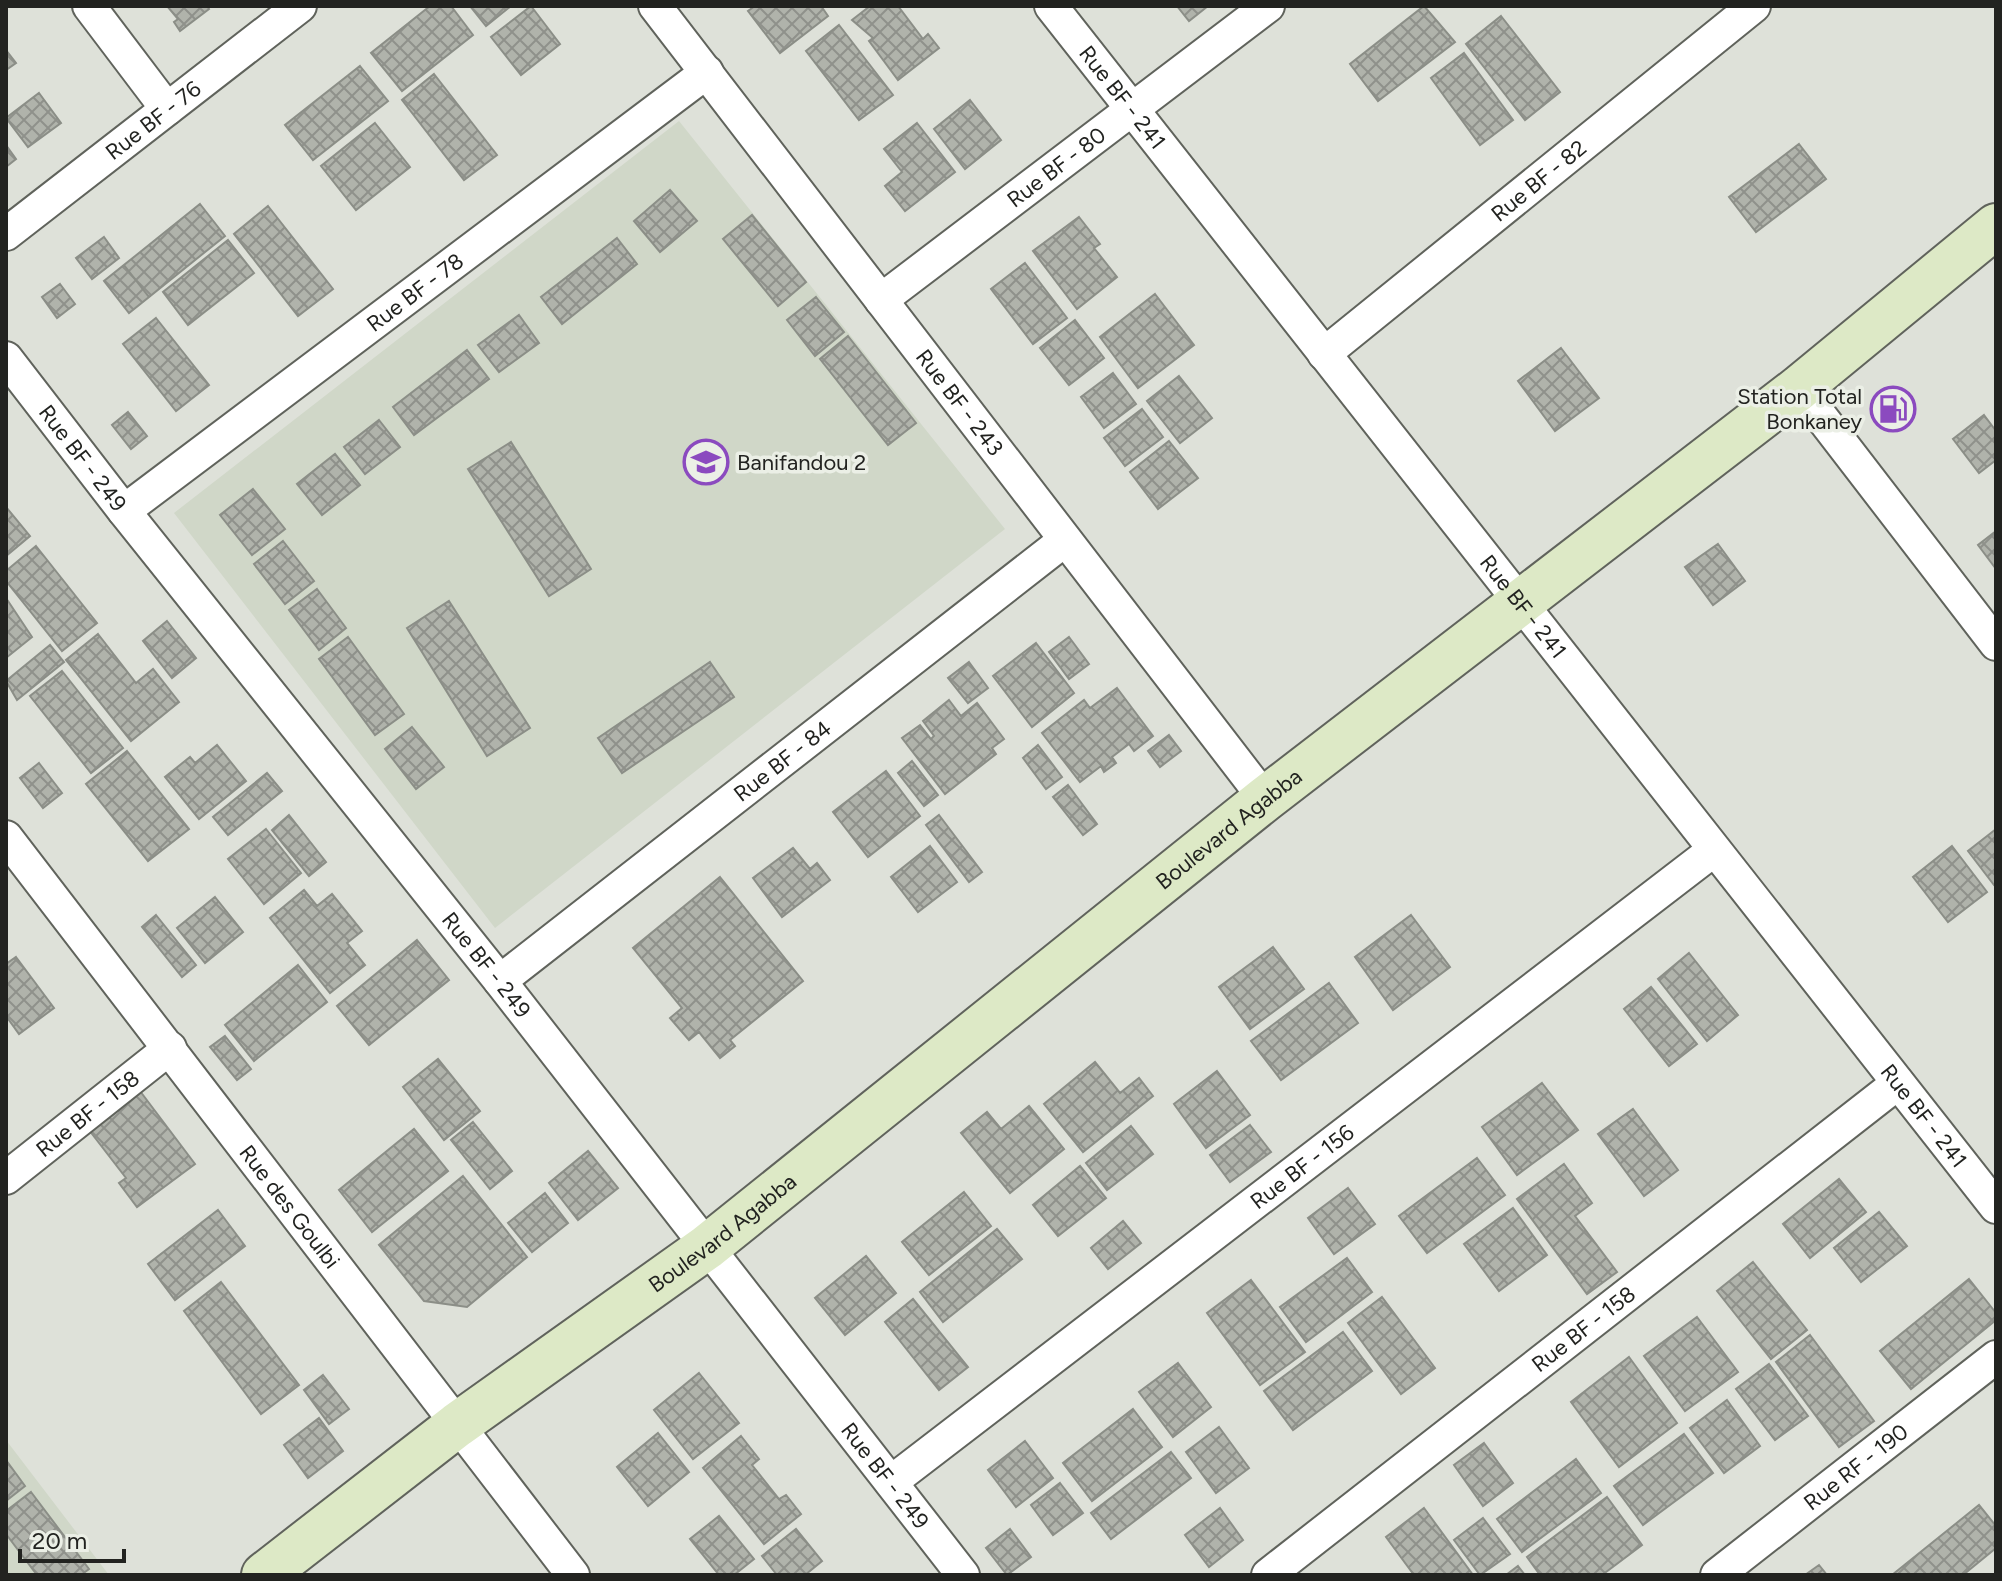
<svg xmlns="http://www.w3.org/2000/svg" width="2002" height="1581" font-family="Figtree,sans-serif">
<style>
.built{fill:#d0d7c8}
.building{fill:url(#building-cross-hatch);stroke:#8b8e87;stroke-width:2}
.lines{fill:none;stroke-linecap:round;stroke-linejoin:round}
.minor-casing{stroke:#60635c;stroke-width:36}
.secondary-casing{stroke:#60635c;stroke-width:48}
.minor{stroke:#fff;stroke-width:32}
.secondary{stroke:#dde9c6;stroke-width:44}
.labels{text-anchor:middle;stroke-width:7;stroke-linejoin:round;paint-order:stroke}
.street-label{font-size:22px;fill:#222320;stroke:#ebefe6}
.poi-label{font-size:22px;fill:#222320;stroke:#ebefe6;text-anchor:end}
</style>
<defs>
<pattern id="building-cross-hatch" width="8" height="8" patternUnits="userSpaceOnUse" patternTransform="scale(2)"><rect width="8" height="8" fill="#b0b3ab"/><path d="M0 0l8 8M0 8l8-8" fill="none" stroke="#8f918b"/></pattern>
</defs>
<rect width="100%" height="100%" fill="#dee1d9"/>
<!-- built -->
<path class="built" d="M679,121L1005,529L495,928L174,513Z
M6,1440L109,1575H6Z"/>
<!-- building -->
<path class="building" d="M167,6H207L209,9L180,31L174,22L178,19Z
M430,6H451L473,35L402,91L371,53Z
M470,6H511L486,26Z
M531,6L560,44L521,75L491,37Z
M755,6H821L828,16L780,53L748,11Z
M870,6H898L923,39L928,34L939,48L898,80L869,41L873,38L852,20Z
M1177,6H1208L1189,21Z
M1424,6L1455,42L1378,101L1350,64Z
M1501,16L1560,92L1525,120L1466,44Z
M839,25L893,95L859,120L806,51Z
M6,50L16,63L6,70Z
M1464,53L1513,120L1480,145L1431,78Z
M360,66L388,101L313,160L285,125Z
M434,74L497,155L464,180L402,100Z
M39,93L61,123L28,147L6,118Z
M970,100L1001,140L965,169L934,129Z
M375,123L410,167L356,210L321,166Z
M917,123L955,172L905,211L885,186L902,172L884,149Z
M1799,144L1826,179L1756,232L1729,197Z
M6,145L16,159L6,167Z
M670,190L697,221L660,252L634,221Z
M200,204L225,236L149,297L124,265Z
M268,206L333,289L298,316L234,234Z
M752,215L806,282L778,306L723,239Z
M1079,217L1100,244L1094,248L1117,277L1077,309L1033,251Z
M104,237L119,258L92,279L76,258Z
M617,238L637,264L562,324L541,297Z
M228,240L254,273L188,325L163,292Z
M1025,263L1067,318L1033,344L991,289Z
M124,265L149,297L129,313L104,281Z
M60,284L75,304L57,318L42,297Z
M1155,294L1194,345L1138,388L1100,337Z
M816,297L844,332L815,356L787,320Z
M519,315L539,343L499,372L478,345Z
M156,318L209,385L176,411L123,344Z
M1075,320L1104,358L1069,385L1040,348Z
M848,336L916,423L888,445L820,359Z
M1561,348L1599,398L1555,431L1518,381Z
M467,350L489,379L414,435L393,407Z
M1113,373L1136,404L1104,428L1081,397Z
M1179,376L1212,418L1180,443L1147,401Z
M1142,409L1163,437L1125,466L1104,438Z
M128,412L147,436L131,449L112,425Z
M1984,415L1996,431V460L1979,473L1953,439Z
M379,420L400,447L365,474L344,447Z
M1169,441L1198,478L1158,509L1130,472Z
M511,442L591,569L549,596L468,469Z
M335,454L360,485L322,515L297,484Z
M253,489L285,529L252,555L220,515Z
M6,507L30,536L6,556Z
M1996,531V569L1978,545Z
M283,541L314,581L285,604L254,564Z
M1718,544L1745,581L1713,605L1685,567Z
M36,546L97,623L62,651L6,581V571Z
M317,589L346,628L319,650L289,610Z
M6,598L32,637L6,658Z
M449,601L530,728L487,756L407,628Z
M167,621L196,658L172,678L143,641Z
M98,634L136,683L153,669L179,702L131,741L66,660Z
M348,637L404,714L375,735L319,659Z
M1069,637L1089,664L1069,679L1049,652Z
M1036,643L1074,693L1032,727L993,676Z
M50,645L64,662L17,700L6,681Z
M710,662L734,697L622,773L598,738Z
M969,662L988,688L968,703L948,678Z
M62,671L123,748L91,773L30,696Z
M1117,688L1153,736L1134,751L1129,744L1112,757L1116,763L1104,772L1101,766L1080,782L1042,733L1084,700L1090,708Z
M949,700L961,716L977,703L1004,739L992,748L996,754L945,794L902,738L920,725L931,739L934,736L923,721Z
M412,727L444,767L416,789L385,749Z
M1169,735L1181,751L1160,767L1148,751Z
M217,745L246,781L199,819L165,777L190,757L195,763Z
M1038,745L1062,777L1046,789L1023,758Z
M127,751L189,829L148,861L86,784Z
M912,761L938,795L924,806L898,773Z
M39,763L62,793L43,808L20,778Z
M886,771L920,816L868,857L833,812Z
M267,773L282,791L228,835L213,817Z
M1068,785L1097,824L1083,835L1053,797Z
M289,815L326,862L309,876L272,830Z
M939,815L982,872L969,882L926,825Z
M266,829L301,873L264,904L228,859Z
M1996,829V884L1994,885L1968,851Z
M930,846L957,882L918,912L891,877Z
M1952,846L1987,892L1948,922L1913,877Z
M793,848L810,869L817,863L830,880L782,917L753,878Z
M720,877L803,981L730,1040L735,1046L720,1058L699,1032L689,1040L670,1018L682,1008L633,948Z
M304,890L317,906L332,894L362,931L347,943L365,965L330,993L270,918Z
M215,897L243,932L205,963L177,928Z
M156,915L196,965L182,977L142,927Z
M1411,915L1450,967L1393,1010L1355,957Z
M417,940L449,980L369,1045L337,1006Z
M1273,947L1304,989L1250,1029L1219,987Z
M1689,953L1738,1015L1707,1041L1658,979Z
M16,957L54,1008L19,1034L6,1016V964Z
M298,965L327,1002L254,1061L225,1025Z
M1329,983L1358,1023L1281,1080L1251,1041Z
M1651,987L1697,1044L1669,1066L1624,1009Z
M225,1036L251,1069L237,1080L210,1047Z
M438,1059L480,1111L444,1140L403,1087Z
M1095,1062L1120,1093L1139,1078L1153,1096L1083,1152L1044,1104Z
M1217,1071L1250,1115L1206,1148L1174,1104Z
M1542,1083L1578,1130L1517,1175L1482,1127Z
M140,1091L195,1164L137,1207L119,1183L126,1178L89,1130Z
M1029,1106L1064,1149L1010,1193L961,1133L987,1112L1001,1129Z
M1633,1109L1678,1170L1644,1196L1598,1134Z
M473,1122L512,1171L490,1189L451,1140Z
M1250,1125L1271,1152L1230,1182L1210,1155Z
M1131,1126L1153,1154L1107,1190L1086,1163Z
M414,1129L448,1171L372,1232L339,1190Z
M588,1151L618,1188L578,1220L549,1183Z
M1477,1158L1505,1195L1427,1253L1399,1216Z
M1564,1164L1592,1203L1575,1216L1617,1272L1587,1294L1517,1199Z
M1080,1166L1106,1198L1058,1236L1033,1205Z
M463,1176L527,1257L467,1307L424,1301L379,1245Z
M1839,1179L1866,1212L1810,1258L1783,1224Z
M1348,1188L1375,1224L1334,1254L1308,1218Z
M964,1192L991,1226L929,1275L902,1242Z
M545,1193L568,1223L532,1252L508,1223Z
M1513,1208L1547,1255L1499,1291L1464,1244Z
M218,1210L245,1246L175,1300L148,1264Z
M1879,1212L1907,1246L1861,1282L1834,1248Z
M1123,1221L1141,1243L1108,1269L1091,1248Z
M997,1229L1022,1259L943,1322L920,1292Z
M866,1256L896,1293L845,1335L815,1298Z
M1347,1258L1372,1292L1306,1342L1280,1307Z
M1753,1262L1807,1330L1771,1359L1717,1291Z
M1969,1279L1996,1313V1320L1911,1389L1880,1351Z
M1251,1280L1305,1352L1260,1385L1207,1313Z
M221,1282L299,1385L261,1414L184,1311Z
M1382,1297L1435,1368L1401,1394L1348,1323Z
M913,1299L968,1367L939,1390L885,1322Z
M1697,1317L1738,1372L1685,1411L1644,1356Z
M1343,1332L1372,1371L1293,1430L1264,1391Z
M1810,1335L1874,1421L1839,1447L1776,1362Z
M1629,1357L1677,1423L1619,1467L1571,1402Z
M1178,1363L1211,1407L1173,1437L1139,1392Z
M1769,1364L1808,1416L1775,1440L1736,1389Z
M699,1373L739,1423L693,1459L654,1410Z
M323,1375L349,1409L329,1424L304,1390Z
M1727,1400L1760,1446L1724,1473L1690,1428Z
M1133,1409L1162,1447L1092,1501L1063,1463Z
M319,1418L343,1451L308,1478L284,1445Z
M1219,1427L1249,1468L1216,1493L1186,1452Z
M658,1433L689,1472L648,1506L617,1467Z
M1684,1434L1713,1473L1643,1525L1614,1486Z
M741,1436L759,1459L752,1465L779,1499L786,1495L801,1514L764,1544L703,1468Z
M1025,1441L1053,1478L1016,1507L988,1470Z
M1484,1443L1513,1483L1483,1506L1454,1465Z
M1171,1452L1191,1478L1111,1539L1091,1513Z
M1576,1459L1601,1493L1522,1552L1497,1519Z
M6,1460L25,1486L6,1501Z
M1060,1483L1083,1513L1053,1535L1031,1505Z
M31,1492L89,1569L81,1575H37L6,1534V1511Z
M1607,1497L1642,1545L1602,1575H1540L1527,1557Z
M1979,1505L1996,1526V1548L1963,1575H1892Z
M1220,1508L1243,1540L1209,1567L1185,1535Z
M1424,1508L1473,1575H1414L1386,1537Z
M719,1516L754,1559L734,1575H719L690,1539Z
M1483,1518L1510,1554L1480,1575L1454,1540Z
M796,1529L822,1561L805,1575H777L762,1556Z
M1010,1529L1031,1557L1007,1575L986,1548Z
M1819,1565L1827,1575H1805Z
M1518,1566L1525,1575H1506Z"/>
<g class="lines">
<!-- minor casing -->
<g class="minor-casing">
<g id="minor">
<path d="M89,6L167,109"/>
<path id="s1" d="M655,6L1265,799"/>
<path id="s2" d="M1051,6L1996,1207"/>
<path id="s3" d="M6,234L300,6"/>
<path id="s4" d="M881,300L1268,6"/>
<path id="s5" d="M1324,354L1754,6"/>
<path id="s6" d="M6,358L124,511L500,981L963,1575"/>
<path d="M1799,388L1996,644"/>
<path id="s7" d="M124,511L707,72"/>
<path id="s8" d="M6,837L573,1575"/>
<path id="s9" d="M500,981L1065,540"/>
<path id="s10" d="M6,1178L170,1048"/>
<path id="s11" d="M891,1482L1714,850"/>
<path id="s12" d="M1268,1575L1898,1083"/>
<path id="s13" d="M1717,1575L1996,1357"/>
</g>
</g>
<!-- secondary casing -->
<g class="secondary-casing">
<g id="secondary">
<path id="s14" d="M264,1575L457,1425L707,1247L1265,799L1799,388L1996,226"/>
</g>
</g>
<!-- minor -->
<use href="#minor" class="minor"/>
<!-- secondary -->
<use href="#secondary" class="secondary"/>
</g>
<!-- icons -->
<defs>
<g id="fuel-ring" transform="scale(2.3)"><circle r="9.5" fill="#ebefe6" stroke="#8b4abf" stroke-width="1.5"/><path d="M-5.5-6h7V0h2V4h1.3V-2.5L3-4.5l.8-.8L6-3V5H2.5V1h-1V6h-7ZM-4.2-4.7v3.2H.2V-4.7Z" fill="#8b4abf"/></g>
<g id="school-ring" transform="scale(2.3)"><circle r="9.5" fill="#ebefe6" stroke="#8b4abf" stroke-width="1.5"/><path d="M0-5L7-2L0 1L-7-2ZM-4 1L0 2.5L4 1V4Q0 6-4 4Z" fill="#8b4abf"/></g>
</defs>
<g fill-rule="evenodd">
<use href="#fuel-ring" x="1893" y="409"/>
<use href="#school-ring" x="706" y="462"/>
</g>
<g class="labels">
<!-- street labels -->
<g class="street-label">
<text dy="8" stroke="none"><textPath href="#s2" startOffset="116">Rue BF - 241</textPath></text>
<text dy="8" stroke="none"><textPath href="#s3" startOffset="186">Rue BF - 76</textPath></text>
<text dy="8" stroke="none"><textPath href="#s4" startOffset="220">Rue BF - 80</textPath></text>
<text dy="8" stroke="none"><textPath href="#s5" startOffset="276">Rue BF - 82</textPath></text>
<text dy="8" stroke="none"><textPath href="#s7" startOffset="364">Rue BF - 78</textPath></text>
<text dy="8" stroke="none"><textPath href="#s1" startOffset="500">Rue BF - 243</textPath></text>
<text dy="8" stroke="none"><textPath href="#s6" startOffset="126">Rue BF - 249</textPath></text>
<text dy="8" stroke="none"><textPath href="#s2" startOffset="764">Rue BF - 241</textPath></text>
<text dy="8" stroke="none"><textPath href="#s9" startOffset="358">Rue BF - 84</textPath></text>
<text dy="8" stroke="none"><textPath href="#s14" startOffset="1220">Boulevard Agabba</textPath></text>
<text dy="8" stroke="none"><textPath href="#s6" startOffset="774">Rue BF - 249</textPath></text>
<text dy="8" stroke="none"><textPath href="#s10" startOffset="104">Rue BF - 158</textPath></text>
<text dy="8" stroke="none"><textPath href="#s2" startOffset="1412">Rue BF - 241</textPath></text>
<text dy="8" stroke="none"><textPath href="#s11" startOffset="518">Rue BF - 156</textPath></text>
<text dy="8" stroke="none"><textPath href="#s8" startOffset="466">Rue des Goulbi</textPath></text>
<text dy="8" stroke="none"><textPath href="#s14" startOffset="572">Boulevard Agabba</textPath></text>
<text dy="8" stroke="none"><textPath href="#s12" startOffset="400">Rue BF - 158</textPath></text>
<text dy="8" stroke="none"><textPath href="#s13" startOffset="176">Rue RF - 190</textPath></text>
<text dy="8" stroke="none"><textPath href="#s6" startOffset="1422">Rue BF - 249</textPath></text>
</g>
<!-- poi labels -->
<g class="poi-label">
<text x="1862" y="404">Station Total<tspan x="1862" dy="25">Bonkaney</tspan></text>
<text x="737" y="470" text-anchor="start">Banifandou 2</text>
</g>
</g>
<!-- border -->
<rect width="2002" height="1581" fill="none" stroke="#222320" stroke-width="16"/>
<!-- scale -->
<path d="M20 1549v12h104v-12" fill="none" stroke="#222320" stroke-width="4"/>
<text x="32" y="1549" font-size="24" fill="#222320" stroke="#ebefe6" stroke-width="6" paint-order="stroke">20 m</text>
</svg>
